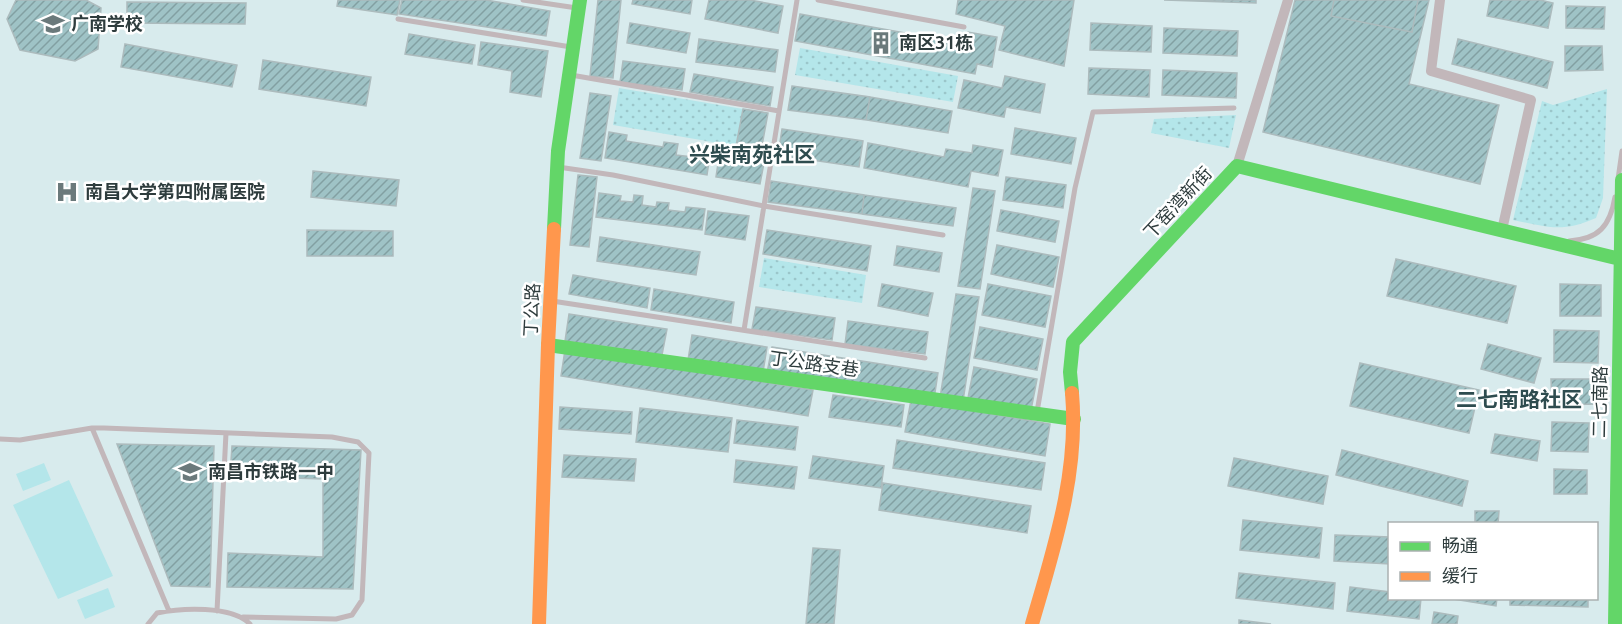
<svg xmlns="http://www.w3.org/2000/svg" width="1622" height="624" font-family="Ubuntu,'Noto Sans SC',sans-serif">
<style>
.grass{fill:#b4e6ea}
.park{fill:url(#park-dots)}
.building{fill:url(#building-hatch);stroke:#acbbbd;stroke-width:1.5}
.lines{fill:none;stroke-linecap:round;stroke-linejoin:round}
.lane{stroke:#c2b7ba;stroke-width:5}
.street{stroke:#c2b7ba;stroke-width:10}
.fast{stroke:#63d668;stroke-width:14}
.slow{stroke:#ff974d;stroke-width:14}
.labels{text-anchor:middle;stroke-width:5;stroke-linejoin:round;paint-order:stroke}
.poi-label{font-size:18px;font-weight:bold;fill:#2e3c3d;stroke:#fff;text-anchor:start}
.street-label{font-size:18px;fill:#2e3c3d;stroke:#fff}
.quarter-label{font-size:21px;font-weight:bold;fill:#2e4c4f;stroke:#fff}
</style>
<defs>
<pattern id="park-dots" width="8" height="8" patternUnits="userSpaceOnUse" patternTransform="scale(1.5)"><rect width="8" height="8" fill="#b4e6ea"/><path d="M2 2h.1M6 6h.1" fill="none" stroke="#9bc6ca" stroke-width="1.8" stroke-linecap="round"/></pattern>
<pattern id="building-hatch" width="6" height="6" patternUnits="userSpaceOnUse" patternTransform="scale(1.5)"><rect width="6" height="6" fill="#9fc3c6"/><path d="M-1 1l2-2M0 6l6-6M5 7l2-2" fill="none" stroke="#82a0a2"/></pattern>
</defs>
<rect width="100%" height="100%" fill="#d8ebed"/>
<!-- grass -->
<path class="grass" d="M44,463L51,480L23,491L16,474Z
M69,480L113,576L58,599L13,505Z
M108,588L115,607L85,619L77,600Z"/>
<!-- park -->
<path class="park" d="M800,48L958,76L953,102L795,75Z
M619,88L743,109L736,146L613,125Z
M1607,89L1603,198L1596,218C1562,233 1548,227 1513,220L1542,101L1553,105Z
M1236,115L1229,148L1151,133L1154,119Z
M764,258L866,275L862,303L759,287Z"/>
<!-- building -->
<path class="building" d="M16,0H86L101,8L98,49L75,61L20,50L7,19Z
M338,0H400L397,15L337,6Z
M402,0H486L550,11L546,36L399,14Z
M598,0H621L613,78L590,76Z
M633,0H692L690,14L632,4Z
M709,0H750L783,6L778,33L705,19Z
M958,0H1074L1064,66L999,50L1005,26L956,14Z
M1164,0H1256V3Z
M1295,0H1429L1409,84L1499,105L1480,184L1263,132Z
M1334,0H1418L1412,32L1331,16Z
M1490,0H1540L1553,3L1548,28L1487,16Z
M127,2L246,3L245,24L127,23Z
M1566,6L1605,7L1604,29L1566,28Z
M800,14L966,44L968,32L997,37L992,67L977,64L975,74L795,41Z
M630,23L690,33L686,53L627,43Z
M1091,23L1152,26L1151,52L1090,50Z
M1164,28L1238,31L1237,56L1163,53Z
M409,34L475,45L472,64L405,54Z
M699,39L778,50L775,72L696,62Z
M1458,39L1553,62L1547,88L1452,64Z
M481,42L548,51L541,97L510,92L512,71L478,65Z
M125,44L237,65L232,87L121,67Z
M1565,46H1602L1603,70L1565,71Z
M263,60L371,77L366,106L259,89Z
M623,61L685,69L682,90L620,82Z
M1089,68L1150,70L1149,97L1088,94Z
M1163,70L1237,73L1236,98L1162,95Z
M694,74L773,87L770,106L690,92Z
M1005,76L1045,84L1040,113L1006,107L1004,117L958,108L964,80L1002,88Z
M792,86L870,97L866,120L788,110Z
M590,93L611,96L601,161L580,158Z
M870,97L952,111L948,133L866,120Z
M743,109L768,113L761,151L736,146Z
M1015,128L1076,138L1071,164L1011,154Z
M782,129L863,141L859,167L778,155Z
M609,132L627,135L626,141L663,147L664,142L678,144L676,155L693,157V152L710,155L707,175L605,158Z
M868,143L944,157L946,149L972,153L973,145L1003,150L998,176L971,171L968,187L864,168Z
M719,157L764,163L760,184L716,177Z
M313,171L399,180L396,206L311,197Z
M578,175L597,177L589,247L570,245Z
M1006,177L1066,185L1063,208L1003,200Z
M771,181L864,195L862,214L768,202Z
M973,188L995,191L980,289L958,286Z
M599,193L621,196L620,201L633,202L634,195L643,196L642,205L656,207L657,202L669,203L668,210L685,212L686,207L705,209L702,230L596,217Z
M864,195L956,208L953,226L862,214Z
M1001,210L1059,221L1055,242L997,231Z
M708,211L749,216L745,240L705,234Z
M307,230L393,231V256H307Z
M767,230L871,246L867,271L763,254Z
M600,237L700,252L696,275L597,261Z
M997,245L1059,257L1053,287L991,274Z
M897,246L942,253L939,272L894,265Z
M1396,259L1516,286L1507,323L1387,296Z
M573,275L650,288L647,308L569,294Z
M882,284L933,293L928,316L878,306Z
M988,284L1051,296L1045,327L982,315Z
M1560,284L1601,285V316H1560Z
M654,289L734,302L731,323L651,310Z
M956,294L979,297L963,401L940,398Z
M756,307L835,318L832,340L752,329Z
M569,314L667,329L662,355L565,341Z
M848,321L928,332L925,354L845,344Z
M980,327L1043,339L1037,370L974,358Z
M1554,330L1599,331L1598,363L1554,362Z
M692,335L767,347L763,372L688,360Z
M1488,344L1541,358L1534,383L1481,369Z
M772,347L938,373L934,399L767,373Z
M565,350L813,390L808,416L561,376Z
M1360,363L1479,390L1469,433L1350,406Z
M974,367L1037,379L1031,410L968,398Z
M1551,379H1598V404L1552,405Z
M833,395L904,405L901,427L829,417Z
M911,400L1050,424L1045,456L905,432Z
M560,407L632,412L631,434L559,429Z
M640,408L732,418L728,452L636,442Z
M737,420L798,427L795,450L734,443Z
M1552,422L1589,423L1588,452L1551,451Z
M1495,434L1540,441L1537,461L1491,453Z
M897,440L1045,463L1041,490L893,468Z
M117,444L214,446L210,587L171,586Z
M232,446L361,450L353,589L227,587L228,553L323,557V479L230,476Z
M1342,450L1468,481L1462,506L1336,475Z
M564,455L636,459L634,481L562,477Z
M813,456L884,466L881,488L809,478Z
M1234,458L1328,476L1323,504L1228,486Z
M736,460L797,467L794,489L734,482Z
M1554,469L1587,470V494H1554Z
M883,483L1031,506L1027,533L879,510Z
M1475,511H1499L1498,524H1475Z
M1243,520L1322,528L1319,558L1240,550Z
M1335,535L1390,537V564L1334,561Z
M813,548L840,550L834,624H806Z
M1239,573L1335,583L1333,609L1236,598Z
M1350,587L1390,592V598H1421L1419,619L1347,611Z
M1447,598H1497L1496,606Z
M1510,598H1588V607L1510,605Z
M1434,612L1458,616L1457,624H1432Z
M1239,620L1271,624H1239Z"/>
<g class="lines">
<!-- lane -->
<path class="lane" d="M523,0L577,8
M818,0L964,27
M398,19L571,47
M571,75L779,111
M558,167L613,175L764,206L943,235
M1618,179L1622,151
M1569,241C1599,239 1610,226 1615,197
M552,301L925,358
M744,330L797,0
M1037,412L1075,188L1093,112L1234,108
M92,428L169,611
M0,439L20,440L92,428H104L332,437L358,442L369,453L362,600L352,615L336,619L243,617
M217,611L226,433
M148,624L157,613C181,608 231,605 250,624"/>
<!-- street -->
<path class="street" d="M1440,0L1431,71L1531,100L1502,230
M1237,166L1288,0"/>
<!-- fast -->
<path class="fast" d="M554,229L558,151L580,0
M548,345L1074,419
M1072,393L1070,372L1073,342L1237,166L1620,259
M1615,624L1622,180"/>
<!-- slow -->
<path class="slow" d="M539,624L548,345L554,229
M1032,624C1054,548 1079,473 1072,393"/>
</g>
<!-- icons -->
<defs>
<g id="school-bare" transform="scale(1.8)"><path d="M0-5L7-2L0 1L-7-2ZM-4 1L0 2.5L4 1V4Q0 6-4 4Z" fill="#6a797b" stroke="#fff" stroke-width="2.5" paint-order="stroke"/></g>
<g id="building-bare" transform="scale(1.8)"><path d="M-4-6H4V6H1V3H-1V6H-4ZM-2.5-4.3h1.7v1.8h-1.7ZM.8-4.3h1.7v1.8H.8ZM-2.5-1h1.7V.8h-1.7ZM.8-1h1.7V.8H.8Z" fill="#6a797b" stroke="#fff" stroke-width="2.5" paint-order="stroke"/></g>
<g id="hospital-bare" transform="scale(1.8)"><path d="M-5-5h3v3.5h4V-5h3V5h-3V1.5h-4V5h-3Z" fill="#6a797b" stroke="#fff" stroke-width="2.5" paint-order="stroke"/></g>
</defs>
<g fill-rule="evenodd">
<use href="#school-bare" x="53" y="24"/>
<use href="#building-bare" x="881" y="43"/>
<use href="#hospital-bare" x="67" y="192"/>
<use href="#school-bare" x="190" y="472"/>
</g>
<g class="labels">
<!-- poi labels -->
<g class="poi-label">
<text x="71" y="30">广南学校</text>
<text x="899" y="49">南区31栋</text>
<text x="85" y="198">南昌大学第四附属医院</text>
<text x="208" y="478">南昌市铁路一中</text>
</g>
<!-- street labels -->
<g class="street-label">
<text transform="translate(1178 203) rotate(-47)" y="6">下窑湾新街</text>
<text transform="translate(532 310) rotate(-87)" y="6">丁公路</text>
<text transform="translate(814 364) rotate(8)" y="6">丁公路支巷</text>
<text transform="translate(1600 402) rotate(-89)" y="6">二七南路</text>
</g>
<!-- quarter labels -->
<g class="quarter-label">
<text x="752" y="162">兴柴南苑社区</text>
<text x="1519" y="407">二七南路社区</text>
</g>
</g>
<!-- legend -->
<rect x="1388" y="522" width="210" height="78" fill="#ffffff" stroke="#abb1b1" stroke-width="1.5"/>
<rect x="1400" y="542" width="30" height="9" fill="#63d668" stroke="#abb1b1" stroke-width="1.5"/>
<text x="1442" y="552" font-size="18" fill="#2e3c3d">畅通</text>
<rect x="1400" y="572" width="30" height="9" fill="#ff974d" stroke="#abb1b1" stroke-width="1.5"/>
<text x="1442" y="582" font-size="18" fill="#2e3c3d">缓行</text>
</svg>
